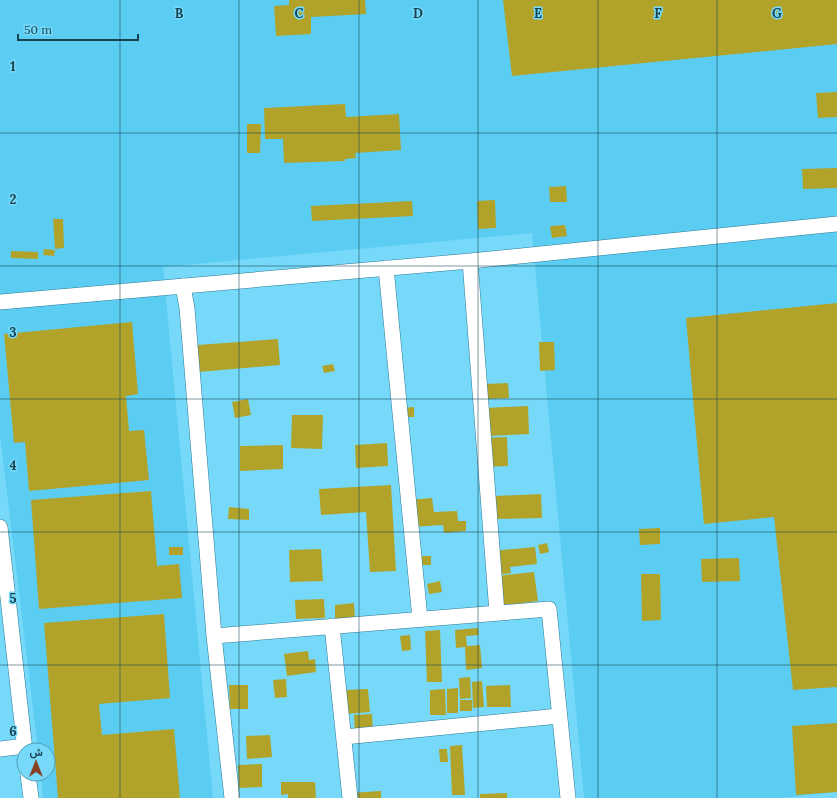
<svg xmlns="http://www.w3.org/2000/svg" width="837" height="798" font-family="Lora,Vazirmatn,serif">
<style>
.built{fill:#5ccdf2}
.building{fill:#b1a329}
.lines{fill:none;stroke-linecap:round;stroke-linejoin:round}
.minor-casing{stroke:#2c7a93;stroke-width:16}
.minor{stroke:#fff;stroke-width:15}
.grid{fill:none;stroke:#184350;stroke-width:1;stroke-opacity:0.55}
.grid-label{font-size:13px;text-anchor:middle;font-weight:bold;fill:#184350;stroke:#76d9fa;stroke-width:3;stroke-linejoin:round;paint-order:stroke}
</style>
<rect width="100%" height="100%" fill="#76d9fa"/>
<!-- built -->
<path class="built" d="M0,0H837V792L780,798H584L532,233L163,267L213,798H43L41,774H48V750H38L0,435Z"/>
<!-- building -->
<path class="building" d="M289,0H365L366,14L311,17V34L276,36L274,6L289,5Z
M503,0H837V44L512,76Z
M837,92V117L818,118L816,93Z
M345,104L346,117L399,114L401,150L355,153L356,158L345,159V161L284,163L283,139H265L264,108Z
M247,124H261L260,153H247Z
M837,168V188L803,189L802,169Z
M566,186L567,202H550L549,187Z
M495,200L496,228L478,229L477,201Z
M412,201L413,216L312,221L311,206Z
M53,219H63L64,248L55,249Z
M565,225L567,236L552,238L550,226Z
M44,249L55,250L54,256L43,255Z
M11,251L38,252V259L11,258Z
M837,303V687L793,690L774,517L704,524L686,318Z
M132,322L138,394L126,396L129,431L144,430L149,480L29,491L25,442L14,443L4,334Z
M278,339L280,365L199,372L197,345Z
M539,342H554L555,370L540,371Z
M333,364L335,371L324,373L322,366Z
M508,383L509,398L486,399L485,384Z
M248,399L251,415L235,418L232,402Z
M528,406L529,434L486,436L484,408Z
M414,407V417H403V408Z
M292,415H323L322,449L291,448Z
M507,437L508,466L484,467L483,438Z
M387,443L388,466L356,468L355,445Z
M283,445V469L240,471V446Z
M391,485L396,571L370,572L366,512L321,515L319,489Z
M151,491L157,566L179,564L182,598L39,609L31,500Z
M541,494L542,518L495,519V496Z
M432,498L434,512L457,511L458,521H466V531L444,533L443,525L411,527L409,500Z
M229,507L249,509V520L228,519Z
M660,528V544L640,545L639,529Z
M547,543L549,552L540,554L538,545Z
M169,547H183V555H169Z
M535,547L537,564L510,567L511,573L495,575L492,551Z
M321,549L323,581L290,582L289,550Z
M416,556H431V565H416Z
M739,558L740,581L702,582L701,559Z
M534,572L538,601L499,606L495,576Z
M641,574H660L661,620L642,621Z
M440,581L442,592L429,594L427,584Z
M324,599L325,618L296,619L295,600Z
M354,603L355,620L335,621V605Z
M164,614L170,698L99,704L102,735L174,729L180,798H58L44,623Z
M478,628L479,635L466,636L467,646L480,645L482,668L466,670L465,647L456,648L455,630Z
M440,630L442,682H427L425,631Z
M410,635L411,650L402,651L400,636Z
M308,651L309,660L315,659L316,672L287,676L284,654Z
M470,677L471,698L460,699L459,678Z
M286,679L287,697L275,698L273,680Z
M482,681L484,707L473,708L472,682Z
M229,685H248V709H230Z
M510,685L511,707H487L486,686Z
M458,688V713H447V689Z
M368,689L370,712L346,714L345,690Z
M445,689L446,715H430V690Z
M460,700H472V711H460Z
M372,714L373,734L355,735L354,715Z
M837,723V792L796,795L792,726Z
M270,735L272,757L247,759L246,736Z
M462,745L465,795H452L450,746Z
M439,749H447L448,762H440Z
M262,764V787L239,788L238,765Z
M281,782H315L316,798H288V794L281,795Z
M381,791V798H351L350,793Z
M507,793V798H480V794Z"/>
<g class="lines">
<!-- minor casing -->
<g class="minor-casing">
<path id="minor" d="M470,261L497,613
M386,268L420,619
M183,286L187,308L214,636L232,798
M0,302L470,261L837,224
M0,527L25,750
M332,626L350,798
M214,636L549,609L568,798
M344,737L559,716
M0,749L25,746
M28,774L31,798"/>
</g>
<!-- minor -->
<use href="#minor" class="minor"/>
</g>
<!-- grid -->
<path class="grid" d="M120,0V798M239,0V798M359,0V798M478,0V798M598,0V798M717,0V798M0,133H837M0,266H837M0,399H837M0,532H837M0,665H837"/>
<g class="grid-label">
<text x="179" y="18">B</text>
<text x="299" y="18">C</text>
<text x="418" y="18">D</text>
<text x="538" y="18">E</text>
<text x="658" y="18">F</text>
<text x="777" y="18">G</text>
<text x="13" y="71">1</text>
<text x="13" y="204">2</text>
<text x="13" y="337">3</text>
<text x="13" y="470">4</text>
<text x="13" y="603">5</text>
<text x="13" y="736">6</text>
</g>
<!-- north arrow -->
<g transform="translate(36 762)"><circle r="19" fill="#76d9fa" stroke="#509db6"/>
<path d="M0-3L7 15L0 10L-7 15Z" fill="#884022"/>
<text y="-6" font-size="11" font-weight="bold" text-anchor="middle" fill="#184350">ش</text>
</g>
<!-- scale -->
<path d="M18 34v6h120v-6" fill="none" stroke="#184350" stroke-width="2"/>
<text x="24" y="34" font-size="12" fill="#184350" stroke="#76d9fa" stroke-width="3" paint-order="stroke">50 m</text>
</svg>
